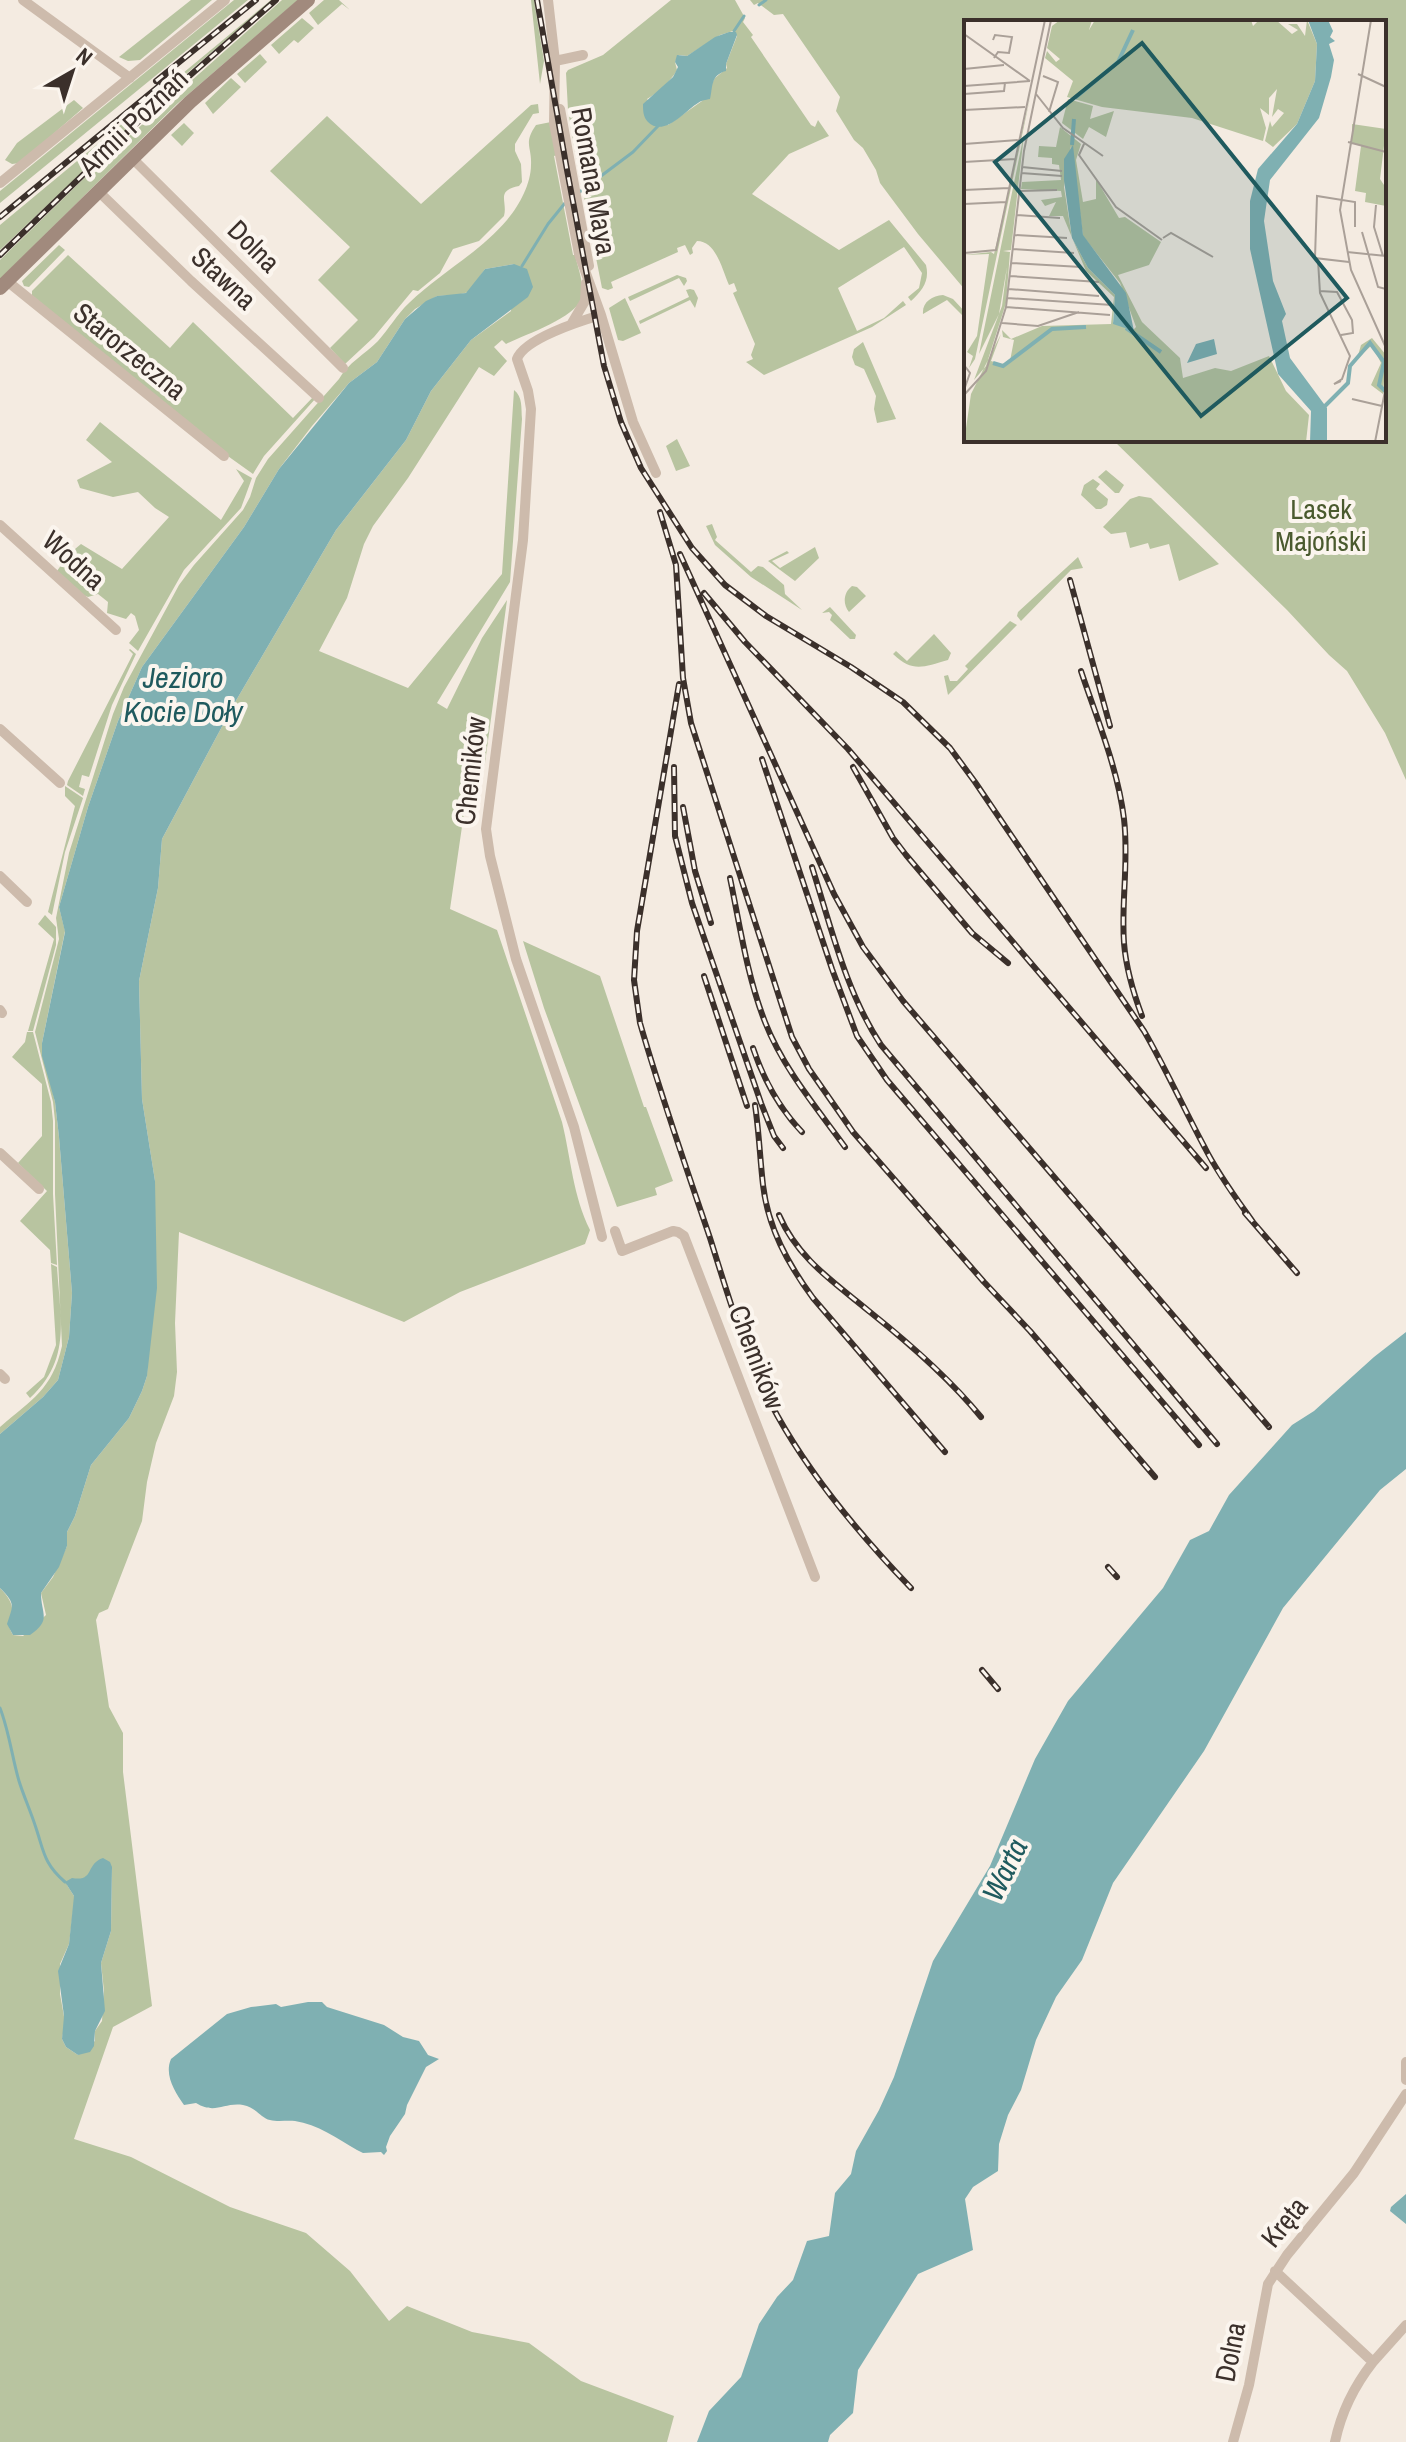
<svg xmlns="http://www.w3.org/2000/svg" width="1406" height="2442" font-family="'Archivo Narrow',sans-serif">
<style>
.green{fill:#b8c4a0;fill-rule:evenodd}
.water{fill:#7fb0b2}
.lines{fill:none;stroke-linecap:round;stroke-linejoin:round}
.stream{stroke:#7fb0b2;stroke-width:3}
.street{stroke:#cdbbac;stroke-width:10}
.secondary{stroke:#a18a7d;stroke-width:14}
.rail-casing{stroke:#3b302b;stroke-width:6}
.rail{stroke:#fbf5ee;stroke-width:3;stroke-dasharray:9;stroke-linecap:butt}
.labels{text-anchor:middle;stroke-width:8;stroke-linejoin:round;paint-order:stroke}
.street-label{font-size:28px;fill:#3b302b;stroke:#fbf5ee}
.park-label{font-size:28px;fill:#4a5a2e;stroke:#fbf5ee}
.water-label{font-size:30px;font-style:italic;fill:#1f5a5e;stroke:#fbf5ee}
.inset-river{fill:none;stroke:#7fb0b2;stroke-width:4}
.inset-road{fill:none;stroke:#aaa098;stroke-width:2}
.view{fill:#1f5a5e;fill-opacity:0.15;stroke:#1f5a5e;stroke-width:4}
.inset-edge{fill:none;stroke:#3b302b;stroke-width:4}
</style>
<rect width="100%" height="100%" fill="#f4ebe1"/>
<!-- green -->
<path class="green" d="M191,0H212L140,60L128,61L119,57Z
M234,0H248L0,203V191Z
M271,0H273L186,74L0,250V225Z
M282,0H298L177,104L0,279V260L109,154Z
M324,0H339L350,10L342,4L318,25L309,13Z
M531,0H534L544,61L540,84Z
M671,0H735L745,18L743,22L753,35L751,37L811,125L815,127L818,120L829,136L789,154L752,194L839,250L889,220L926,265C930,281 922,291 911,301L908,297L919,288L922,273L904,247L838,288L857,331L884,318L903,301L906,305L872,327L764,375L746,362L753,359L751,355L755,344L733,293L737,291L734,283L729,285C722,269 716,241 697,241L692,248L693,253L690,255L685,245L677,248L678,252L611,282L613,288L608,290L602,288L575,152L568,110L566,73L568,70L603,55ZM733,31L737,36L726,64L727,68L715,78L702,101L668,125L647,99C659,92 670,82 677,70L675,62L679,55L687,56L720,35Z
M750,0H1406V780L1385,733L1347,671L1329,655L1287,610L1113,440H1384V22H966V291L918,234L880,183L876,170L863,148L854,140L836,111L840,97L783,14L774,15L758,3L754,5Z
M302,18L314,28L298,43L294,40L279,54L271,45Z
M260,54L267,62L245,83L237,74Z
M231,78L241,87L213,114L205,103Z
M74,100L83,108L20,163L12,164L5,160L17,143Z
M538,104L539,113L533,114L515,144V151L521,164L522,182L519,186C495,191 508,201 504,216L479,241L453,249L440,273L418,291L413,290L374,337L345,364L330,348L358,320L318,280L350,247L270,171L327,116L421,204L531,105Z
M551,122L557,155L554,156L573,255H575C578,268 585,285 581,299C575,318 524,335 506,344L502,340L494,347L507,361L494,376L479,367L408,478L373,526L364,544L347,598L319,651L408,688L502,574L514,390C523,397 521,408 522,419L510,582L437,703L447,709L482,638L507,600L485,763L470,808L465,806L450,909L497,930L562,1122C571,1159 573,1196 590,1230L585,1244L460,1292L404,1322L179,1232L175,1323L177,1372L174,1396L156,1443L147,1482L142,1521L108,1609L99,1613L96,1620L109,1707L123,1733V1772L152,2006L113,2027L74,2139L131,2157L230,2207L306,2233L350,2271L389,2321L407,2306L472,2332L529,2343L581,2381L674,2416L667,2442H0V1588C26,1615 0,1615 13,1635L23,1636L46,1615L41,1593L53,1577L67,1546V1532L75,1516L91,1465L129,1418L142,1391L147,1376L155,1181L142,1099L139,981L158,888L162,839L234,704L336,530L406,440L431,391L471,340L511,311L514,264L485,269L469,292L457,295L437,296L415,309L405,319L377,362L349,383L312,426L279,469L244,527L142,667L118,721L88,807L59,907L65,931L42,1043L55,1102L59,1137L72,1293L69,1337L58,1380L43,1397L0,1434V1427C32,1399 52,1390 62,1346L55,1194V1121L53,1102L35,1032L59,939L56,918L69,853L113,714L124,687L179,585L194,565L243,510L250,497L256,478L268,459L339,379C348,363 365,354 378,341C389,329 397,314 409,303C440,273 479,253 507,220C519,206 531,184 531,165C532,146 523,144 536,125ZM112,1867L111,1931L101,1963L104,1991L102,2021L95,2031V2041L78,2055L66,2047L62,2039L65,2022L60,1994V1964L69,1944L74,1904V1896L67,1885Z
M184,123L194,133L182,146L171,135Z
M59,245L65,250L29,287L24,286L22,281Z
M68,255L170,348L193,322L293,418L314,396L316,398L264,456L253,474L225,454L32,297V291Z
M677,275L686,278L687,281L684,286L679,278L630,301L628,297Z
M690,289L694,290L698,298L695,308L690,300L640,324L639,321L689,297L686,290Z
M943,295L953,299L966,313V319L947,300L923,314C922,302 932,296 943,295Z
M625,298L641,333L623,341L618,340L609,308Z
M863,342L896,419L877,423L874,409L876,396L864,369L855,365L852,357L854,349Z
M100,422L221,520L244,481L236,469L252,478L241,508L184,570L138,651L129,643L139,630L135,616L131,613L126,619L107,613L108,602L98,594L88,597L81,594L57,571L69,554L81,544L122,569L169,517L155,508L138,492L113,497L80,488L77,480L112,462L86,440Z
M677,439L690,466L676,471L666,446Z
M1106,470L1124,485L1119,493H1115L1098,477Z
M1093,479L1100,484L1096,489L1108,499L1107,505L1101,509H1096L1081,495L1084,485Z
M1139,496L1151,498L1219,564L1179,581L1169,544L1150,549L1148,543L1130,548L1126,532L1111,534L1103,527L1130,499Z
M712,524L717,537L715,540L751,572L758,566L763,567L784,585L785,594L802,610L751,577L715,545L706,526Z
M815,547L819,558L795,581L768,561L787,551L789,553L772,561L780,568Z
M1078,557L1083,568L1071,570L1021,621L1017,616L1018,612Z
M852,586L857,587L866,596L849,612C842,603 844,592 852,586Z
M830,607L856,635L855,639H850L830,620L832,615L829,612L822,613Z
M1010,621L1017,625L948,695L944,676L948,675L950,681H957L968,669L965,666Z
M934,634L951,653L948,660C923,667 913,673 893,654L896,651L907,661Z
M130,649L136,654L112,705L89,777L82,775L79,787L85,789L83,796L67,785L68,781L133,654L129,650Z
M65,786L83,798L65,852L52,915L48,912L75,806L65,796Z
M45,915L56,927V945L33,1031H28L54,939L38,924Z
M523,941L600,976L644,1107H646L673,1181L655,1188L657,1195L617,1207L544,1008Z
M27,1032H33L51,1102L53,1121V1194L57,1265L51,1263L50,1250L20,1221L47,1191L18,1163L42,1136V1084L12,1057L25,1042Z
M51,1264L57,1267C60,1318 72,1359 30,1398L26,1393L44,1377L56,1345Z"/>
<!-- water -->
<path class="water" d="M729,32H736L737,35L726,64V71C710,75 713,88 710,99C705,100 702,100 698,103C686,110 664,138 648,122C643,117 643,110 643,104L673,77L678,67L675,62L677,55L687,56L715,37Z
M514,264L527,269L533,287L528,297L471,340L431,391L406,440L336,530L234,704L162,839L158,888L139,981L142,1099L155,1181L157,1288L147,1376L142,1391L129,1418L91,1465L75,1516L67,1532V1546L59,1567L41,1593C41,1614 52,1620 30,1635H13L7,1624C13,1605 16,1604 0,1588V1434L43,1397L58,1380L69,1337L72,1293L59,1137L55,1102L42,1056V1043L65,932L59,907L88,807L118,721L142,667L244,527L279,469L349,383L377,362L405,319L426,301L437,296L466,293L485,269Z
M1406,1332V1469L1380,1490L1283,1608L1204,1751L1113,1883L1082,1960L1056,1997L1036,2040L1021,2090L1008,2115L999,2144L998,2171L973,2187L965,2199L973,2250L918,2274L858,2370L853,2413L830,2435L828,2442H697L709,2411L741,2377L759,2324L777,2297L793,2280L807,2241L829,2236L835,2193L851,2174L856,2151L879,2110L894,2077L933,1961L990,1866L1035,1759L1068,1701L1163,1588L1190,1540L1209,1531L1229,1495L1292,1425L1314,1411L1374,1357Z
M103,1858L110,1862L112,1867L111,1931L101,1963L105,2011L95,2031L94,2046L90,2052L78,2055L66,2047L62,2039L64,2016L58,1971L69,1944L74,1896L65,1882L72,1878C95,1882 85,1864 103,1858Z
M308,2002H322L327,2007L384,2025L403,2037L419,2041L428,2055L439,2059L426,2067L407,2105L405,2114L390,2136L386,2147L387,2151L384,2155L381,2152L363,2153L357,2150C338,2139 317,2124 295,2121C287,2120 278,2122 270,2120C261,2118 257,2108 243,2105C224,2102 215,2115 196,2103L184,2105C175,2092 164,2075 171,2059L227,2014L251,2007L276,2004L281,2007Z
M1406,2194V2224L1390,2211L1391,2207Z"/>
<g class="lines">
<!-- stream -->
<path class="stream" d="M759,5L766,0
M734,31L744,16
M577,194L633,152L658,126
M522,266L548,224L565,203
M0,1708C9,1731 12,1757 19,1781C24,1797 31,1812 36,1828C44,1852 44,1864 65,1882"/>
<!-- street -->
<path class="street" d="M23,0L130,78
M548,0L555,61L554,123L579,254L601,315L633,422L656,473
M555,61L583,55
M560,109L589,266
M132,158L343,368
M0,183L225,0
M98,191L191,281L319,398
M7,281L224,456
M601,315C580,321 524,339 517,359L528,391L531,409L523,540L486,829L490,856L516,959L574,1127L602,1237
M572,323L585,301L586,283
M0,525L116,630
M0,729L60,783
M0,876L27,902
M0,1010L2,1013
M0,1153L39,1189
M615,1231L622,1251L673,1231L678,1232L684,1236L815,1577
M0,1374L5,1379
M1406,2062V2080
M1275,2271L1373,2362C1355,2385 1341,2413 1335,2442
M1373,2362L1406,2325
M1233,2442L1249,2385L1268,2284L1287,2255L1354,2173L1406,2094"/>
<!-- secondary -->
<path class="secondary" d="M0,288L190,102L308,0"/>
<!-- rail casing -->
<g class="rail-casing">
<path id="rail" d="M537,0L567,170L604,366L621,422L641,468L692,548L725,585L766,616L851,667L903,702L950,748L975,782L1144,1031C1166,1069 1184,1109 1205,1148C1218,1174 1236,1198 1253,1222
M156,81L256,0
M0,217L170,77
M0,255L146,114L276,0
M660,512L676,565L683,678L691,723L792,1037L809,1069L853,1132L984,1282L1030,1331L1155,1477
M680,554L834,894L863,947L903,1001L1269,1427
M1070,580L1110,726
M704,593L745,642L848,749L1206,1168
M1081,671C1097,719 1118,769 1124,819C1129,861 1121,902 1124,943C1126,968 1133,992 1142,1016
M679,684L637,931L634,980L640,1023C661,1096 686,1167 710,1238C729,1298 746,1359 777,1415C812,1478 861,1536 911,1588
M762,759L832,969L857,1036L887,1080L1199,1445
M674,767L675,836L692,903L761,1103L774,1136L783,1148
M853,767L893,838L906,855L972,933L1008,963
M683,807L695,871L711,923
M812,867C831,927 846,992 881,1045L1217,1444
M730,878C740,926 747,976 765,1022C783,1068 816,1107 845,1147
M704,976L747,1106
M753,1048C763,1078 780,1109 802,1132
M755,1105C759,1132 760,1159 763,1185C768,1228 788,1264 813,1298L945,1452
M1245,1213L1297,1273
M779,1215C798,1259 834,1282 870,1312C910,1344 949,1378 981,1417
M1108,1567L1117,1577
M982,1670L998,1689"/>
</g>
<!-- rail -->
<use href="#rail" class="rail"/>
</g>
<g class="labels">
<!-- street labels -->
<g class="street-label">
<text transform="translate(133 122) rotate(-44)" y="10">Armii Poznań</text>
<text transform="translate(594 181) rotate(80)" y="10">Romana Maya</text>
<text transform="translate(254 246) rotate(45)" y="10">Dolna</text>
<text transform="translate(224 278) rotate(43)" y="10">Stawna</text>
<text transform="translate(130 351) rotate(39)" y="10">Starorzeczna</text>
<text transform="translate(74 560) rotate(42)" y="10">Wodna</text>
<text transform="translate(470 771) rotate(-84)" y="10">Chemików</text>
<text transform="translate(757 1357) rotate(69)" y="10">Chemików</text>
<text transform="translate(1284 2222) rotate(-51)" y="10">Kręta</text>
<text transform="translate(1230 2352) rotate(-79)" y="10">Dolna</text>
</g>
<!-- park labels -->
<g class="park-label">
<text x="1321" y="519">Lasek<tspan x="1321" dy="32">Majoński</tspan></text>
</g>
<!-- water labels -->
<g class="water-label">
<text x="183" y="688">Jezioro<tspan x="183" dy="34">Kocie Doły</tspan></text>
<text transform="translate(1005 1870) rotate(-64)" y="10">Warta</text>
</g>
</g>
<!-- overview -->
<g transform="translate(964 20)">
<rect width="422" height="422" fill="#f4ebe1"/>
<path d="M96,0H128L125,10L131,0H287L289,6L295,0H312L328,14L334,10L324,4H333L341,16L343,0L353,24L351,61L333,104L309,127L301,121L306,101L308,107L320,93L314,89L308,97L313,69L305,78V95L296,88L302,108L299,121L228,98L138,87L103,77L109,61L81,38L83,31L92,42L96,39L83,28L88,6ZM67,73L11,339L5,348L9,336L3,332L13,316L25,234L0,235L27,232L30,234ZM104,79L129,86L126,99L150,91L142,117L125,107L119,119L98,103ZM388,104L422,109L416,159L422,168V186L401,182L402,173L391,171L397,126L388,123ZM96,107L117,124L112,140L119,182L132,179V159L155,198L161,197L197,222L185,245L154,255L178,302L216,338L219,358L251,348L267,351L305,336L322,371L345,395L342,422H0L7,374L37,314L27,341L39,345L46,341L50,320L39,317L38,310L47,319L78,306L147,304L150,277L122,251L99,196H85L92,182L81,186L77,180L98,177L97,171L57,169L58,162L97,160L95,145L88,144V138L74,137L75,126L92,127ZM107,126L119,216L156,263L172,307L169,310L149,302L151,275L124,248L108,218L100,167ZM60,114L47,230L39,231L46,232L42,283L22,346L10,360L38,286L43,247L35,294L15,334ZM408,318L422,335L419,374L407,365L417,343L408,325L393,339L397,325Z" fill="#b8c4a0" fill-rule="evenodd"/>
<path d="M344,0H364L369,11L366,17L371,21L365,24L370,40L367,57L355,98L306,160L300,201L309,261L322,294L318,301L326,338L363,388V422H346L347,391L314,354L286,229V181L294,149L333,104L351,61L353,24ZM109,125L119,215L162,273L170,311L149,304L151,275L124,248L108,218L100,160V139ZM250,319L253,334L223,343L232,324Z" fill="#7fb0b2"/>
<path class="inset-river" d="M111,78L154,42L169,10M108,125L110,99M162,308L197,332M29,343L39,346L88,309L122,307M357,390L384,363L386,346L406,323L420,342L415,365L422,372"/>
<path class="inset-road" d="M407,0L376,190L387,250L422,328M0,14L66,61M29,20L31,15L48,17L45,33L34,32L30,38M0,49L40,45M394,54L422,67M79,56L94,62L85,92M0,66L66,61M0,74L40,71L41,63M72,74L99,108L139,136M0,90L61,87M384,122L422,132M0,124L55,120M120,124L115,135L152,187L198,220M0,142L51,139M58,147L98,151M57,153L98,156M0,170L45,168M56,171L93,170M0,184L42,182M412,185L410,207L419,236M53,195L96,198M398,212L414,267L422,269M51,215L103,218M199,218L207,213L249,237M49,229L110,233M383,232L422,236M0,233L32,230L81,0M354,240L356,273L386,336L378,359L370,364L377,361M385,242L351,238L353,176L391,182V207M48,243L117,247M46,256L135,262M44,269L135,276M355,271L373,272L388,300L389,313L377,315M43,278L148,285M42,287L146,295M38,303L74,306L115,292M0,345L6,353L0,370M0,375L22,351L42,287L60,131L87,0M388,379L418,386M411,422L422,366"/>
<path class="view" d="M178,23L383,278L237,396L31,142Z"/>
<rect width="422" height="422" class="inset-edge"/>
</g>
<!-- north arrow -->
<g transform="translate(72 72) rotate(39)" stroke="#fbf5ee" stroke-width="6" paint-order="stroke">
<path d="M0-6L14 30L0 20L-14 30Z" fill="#3b302b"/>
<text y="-12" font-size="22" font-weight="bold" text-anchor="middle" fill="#3b302b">N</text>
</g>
</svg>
